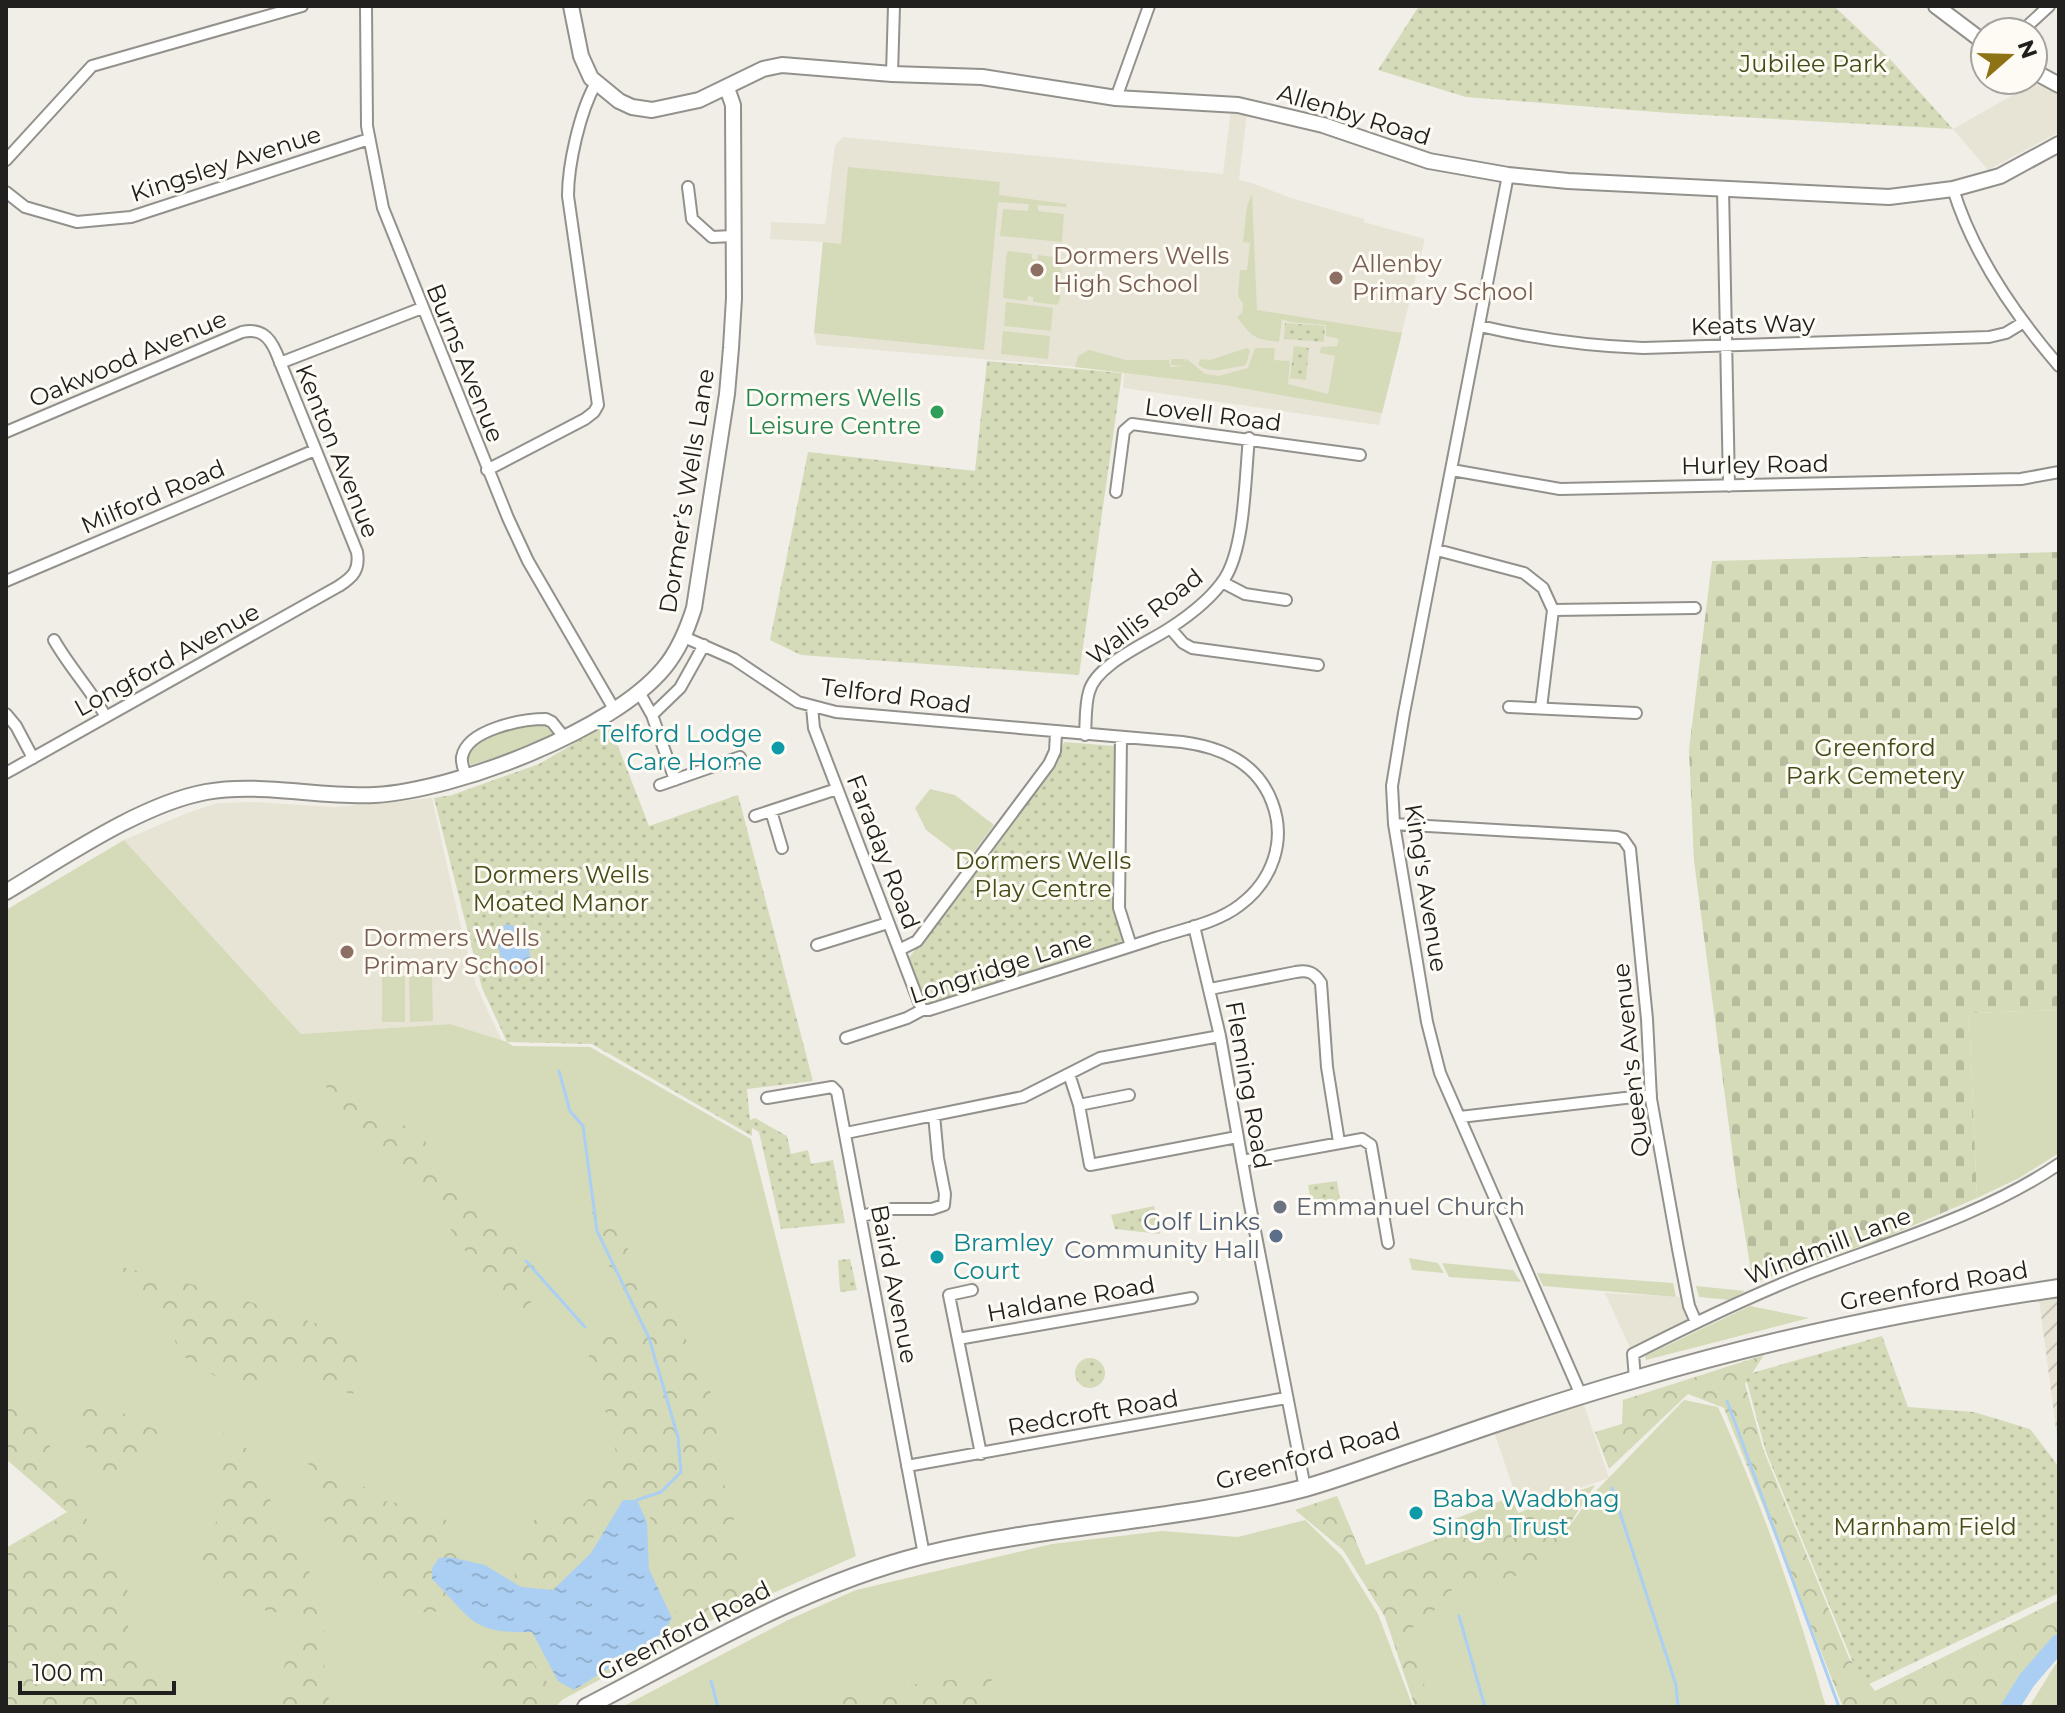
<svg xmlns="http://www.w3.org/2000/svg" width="2065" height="1713" font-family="Montserrat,sans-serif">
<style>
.built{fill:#e8e4d5}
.industrial{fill:url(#industrial-furrows)}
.grass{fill:#d5dbb8}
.forest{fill:url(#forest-crowns)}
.cemetery{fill:url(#cemetery-stones)}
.park{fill:url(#park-dots)}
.water{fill:url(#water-ripples)}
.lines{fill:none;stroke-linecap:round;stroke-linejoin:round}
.stream{stroke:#abcff2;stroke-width:3}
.river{stroke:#abcff2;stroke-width:18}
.street-casing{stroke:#93918b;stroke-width:14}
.secondary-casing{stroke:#93918b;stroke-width:18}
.primary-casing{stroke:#93918b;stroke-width:20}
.street{stroke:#fff;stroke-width:10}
.secondary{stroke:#fff;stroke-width:14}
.primary{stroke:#fff;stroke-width:16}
.education-dot{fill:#8d6e63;stroke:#fdfbf4;stroke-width:3}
.leisure-dot{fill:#2e9e5b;stroke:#fdfbf4;stroke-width:3}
.culture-dot{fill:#0f9aa8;stroke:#fdfbf4;stroke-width:3}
.worship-dot{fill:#6b7280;stroke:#fdfbf4;stroke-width:3}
.service-dot{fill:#5c6f8a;stroke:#fdfbf4;stroke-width:3}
.labels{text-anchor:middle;stroke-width:6;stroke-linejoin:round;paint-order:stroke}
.park-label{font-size:24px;fill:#454b16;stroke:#fdfbf4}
.street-label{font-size:24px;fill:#21201e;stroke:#fdfbf4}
.education-label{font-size:24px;fill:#785e54;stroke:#fdfbf4;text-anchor:start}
.leisure-label{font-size:24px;fill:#27864d;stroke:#fdfbf4;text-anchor:end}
.culture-label{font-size:24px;fill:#0d838f;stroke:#fdfbf4;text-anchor:start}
.worship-label{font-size:24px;fill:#5b616d;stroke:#fdfbf4;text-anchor:start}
.service-label{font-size:24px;fill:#4e5e75;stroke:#fdfbf4;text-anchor:end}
</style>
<defs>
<pattern id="industrial-furrows" width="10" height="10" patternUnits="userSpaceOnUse" patternTransform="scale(2)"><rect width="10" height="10" fill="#e8e4d5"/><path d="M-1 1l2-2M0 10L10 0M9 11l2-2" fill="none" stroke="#c7c3b6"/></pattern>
<pattern id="forest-crowns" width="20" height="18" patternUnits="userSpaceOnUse" patternTransform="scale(2)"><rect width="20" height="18" fill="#d5dbb8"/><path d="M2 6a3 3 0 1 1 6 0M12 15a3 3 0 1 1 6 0" fill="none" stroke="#b7bc9e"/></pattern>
<pattern id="cemetery-stones" width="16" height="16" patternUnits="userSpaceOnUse" patternTransform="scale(2)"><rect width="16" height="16" fill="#d5dbb8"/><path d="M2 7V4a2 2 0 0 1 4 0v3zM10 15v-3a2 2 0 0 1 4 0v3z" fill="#b7bc9e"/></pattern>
<pattern id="park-dots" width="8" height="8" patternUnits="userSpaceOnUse" patternTransform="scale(2)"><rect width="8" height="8" fill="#d5dbb8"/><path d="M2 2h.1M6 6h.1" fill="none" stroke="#b7bc9e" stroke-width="1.8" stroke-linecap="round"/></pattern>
<pattern id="water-ripples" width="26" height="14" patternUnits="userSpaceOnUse" patternTransform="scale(2)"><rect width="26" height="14" fill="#abcff2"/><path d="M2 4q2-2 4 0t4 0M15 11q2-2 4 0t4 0" fill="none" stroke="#93b1cf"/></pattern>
</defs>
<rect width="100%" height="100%" fill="#f0eee7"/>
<!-- built -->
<path class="built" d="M2034,83L2059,95V132L1988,170L1953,129Z
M1231,109L1247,112L1239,180L1252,183L1291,198L1364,219V222L1425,239L1379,425L1123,388L1124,371L817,345L814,333L823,242L770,239L771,222L825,224L835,146L843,137L1223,174Z
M432,798L459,919L476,985L502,1041L450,1024L301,1034L124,840L187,813L218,803L253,802L334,807Z
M1605,1293L1680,1297L1691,1318L1630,1348Z
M1581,1396L1609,1478L1520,1508L1492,1426Z"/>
<!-- industrial -->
<path class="industrial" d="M2059,1289V1452L2038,1292Z"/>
<!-- grass -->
<path class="grass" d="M848,167L1000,182L999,195L1067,204L1066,207L1035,205L1038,206V211L1064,214L1062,242L1000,236L1003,209L1028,211L1029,204L998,202L984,350L814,333L823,242L841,244Z
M1252,194L1257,310L1402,333L1382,413L1224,385L1075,367L1078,356L1089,350L1126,360H1169L1170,367L1185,366L1171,365V359H1185V362L1187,359L1205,374L1219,376L1248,368L1255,348H1275L1274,360L1290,361L1288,384L1328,394L1335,356L1320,353L1321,347L1337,346L1339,339L1326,336V325L1290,322L1282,319L1279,342C1254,339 1253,338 1237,317L1242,313L1243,304L1238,296L1240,270H1247L1250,243L1243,242L1247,206Z
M1008,251L1032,254V259L1037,260L1038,255L1062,258L1060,299L1057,305L1033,302V297L1028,296L1027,301L1003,298L1006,257Z
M1006,302L1053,308L1051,331L1004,326Z
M1003,331L1050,336L1048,359L1001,354Z
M1247,348L1250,350L1246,365L1242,366C1229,368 1208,375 1198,364L1201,359L1210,360Z
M542,722L554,735L516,751L471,765L468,758C475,732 519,726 542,722Z
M930,789L955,795L994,825L967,861L926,830L915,808Z
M124,840L301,1034L450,1024L507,1042L513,1046L590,1047L751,1139L856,1556L699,1626L549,1707H6V1548L67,1512L6,1459V910Z
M405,976V1022H382V977Z
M409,976H432L433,1021L410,1022Z
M2059,1010V1153L2019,1178L1977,1198L1969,1013Z
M1409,1258L1438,1263L1444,1273L1412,1270Z
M1442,1263L1513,1270L1521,1282L1449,1277Z
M1537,1273L1673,1283L1676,1297L1543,1286Z
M1696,1286L1745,1291L1730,1300L1699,1297Z
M1750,1306L1809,1318L1646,1360L1645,1356Z
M1684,1400L1718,1407C1762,1504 1797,1605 1826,1707H1429L1405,1629L1456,1581L1552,1548L1596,1491Z
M1305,1520L1342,1556L1378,1614L1413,1707H622L788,1620L856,1590L1052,1544L1162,1531L1238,1537Z
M2059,1661V1707H2029L2055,1665Z"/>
<!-- forest -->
<path class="forest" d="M343,1083L423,1138L472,1206L533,1263L539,1283L527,1311L477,1268L438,1211L398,1161L341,1107L325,1085Z
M593,1209L606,1216L659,1295L676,1308L682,1331L715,1402L718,1468L733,1508L738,1573L750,1595L682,1627L658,1564L648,1505L639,1492L619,1491L589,1545L551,1582L513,1585L522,1531L545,1511L580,1508L619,1466L609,1421L587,1364L594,1337L615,1331L629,1336L638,1326L590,1226Z
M118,1266L206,1288L346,1333L368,1370L352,1395L305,1371L278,1364L259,1384L215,1376L179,1354L169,1320L134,1296Z
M1764,1355L1745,1384L1763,1449L1849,1658L1875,1691L2059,1600V1637L2035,1661L2006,1707H1843L1724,1408L1688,1394L1609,1469L1595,1432L1622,1424L1623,1400Z
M85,1386L135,1421L164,1433L166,1443L101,1478L74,1423Z
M6,1394L41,1428L94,1534C138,1573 128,1602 127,1654L157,1677L163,1707H6V1552L71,1511L6,1456Z
M223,1433L249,1450L275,1511L308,1566L326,1641L323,1683L332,1707H274L287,1656L304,1643L310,1616L294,1610L271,1613L215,1587L204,1561L180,1552L210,1545L221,1502Z
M308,1458L337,1468L384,1501L436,1509L462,1538L465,1580L448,1611L410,1613L363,1574L323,1519L311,1485Z
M1595,1485L1554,1548L1495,1591L1478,1577L1456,1585L1432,1613L1408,1631L1431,1707H1415L1385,1617L1343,1550L1295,1510L1337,1496L1366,1565L1445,1536L1442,1524L1511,1497L1518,1513Z
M503,1635L520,1644L547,1682L565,1696L556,1707H499L508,1700L479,1665L487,1638Z
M993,1675L985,1707H834L832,1694Z"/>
<!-- cemetery -->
<path class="cemetery" d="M2059,552V1010L1969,1013L1977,1198L1884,1238L1753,1283L1736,1180L1694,861L1689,750L1712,561Z"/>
<!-- park -->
<path class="park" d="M1419,6H1834L1890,59L1953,129L1669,113L1466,97L1378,70Z
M1285,323L1325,326L1324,342L1284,339Z
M1294,346L1309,348L1306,380L1290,378Z
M987,361L1122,373L1079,675L801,655L770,640L808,452L975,471Z
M609,723L649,826L738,795L813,1081L747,1089L750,1120L755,1118L787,1136L791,1154L808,1150L811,1164L833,1160L845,1223L781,1229L759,1132L752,1128V1136L592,1044L507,1042L482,988L434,798L452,795L539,764Z
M1064,742L1115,746L1114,905L1125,941L925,1004L908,959L1058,761Z
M1337,1181L1340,1200L1312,1205L1308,1185Z
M1154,1206L1160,1234L1115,1229L1111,1215Z
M850,1259L857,1290L840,1292L838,1260Z
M1882,1336L1908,1407L1974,1412L2030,1429L2059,1467V1593L1863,1687L1766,1452L1745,1375Z
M1075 1373a15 15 0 1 1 30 0a15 15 0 1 1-30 0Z"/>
<!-- water -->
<path class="water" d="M505,924L520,927L529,946L531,967L523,975H512L503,965L496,939Z
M623,1500H637L647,1522L649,1569L672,1618L663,1634L574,1690L558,1681L532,1632C469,1634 472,1618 432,1579V1568L439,1558L450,1557L485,1565L521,1587L553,1590L591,1553Z"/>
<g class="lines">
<!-- stream -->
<path class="stream" d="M559,1071L570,1111L583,1126L597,1231L649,1338L678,1437L681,1472L661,1492L637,1500
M526,1261L585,1327
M1727,1401L1839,1707
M1612,1488L1676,1685L1678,1707
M1459,1616L1485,1707
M711,1681L718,1707"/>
<!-- river -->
<path class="river" d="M2010,1707L2027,1680L2059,1643"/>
<!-- street casing -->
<g class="street-casing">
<path id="street" d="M366,6L367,126L383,208L508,518L528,561L614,709
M2021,32L2049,6
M892,74L894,6
M1116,98L1149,6
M6,160L92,66L302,6
M1508,175L1404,713L1392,786L1394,824L1427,1022L1440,1073L1581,1395
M688,187L692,219L712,237L733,236
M1723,188L1729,486
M1953,189C1973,254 2015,315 2059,366
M6,192L25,207L77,222L131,217L369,139
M1480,326C1535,339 1587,346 1643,348L1989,337L2006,333L2024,322
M280,363L422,308
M6,432L242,332C260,328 269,336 276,352L357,552C360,570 353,577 339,586L6,773
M487,470L585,419L594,412L598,405L568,196C568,164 580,111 596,83
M1452,470L1560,489L2021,479L2059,472
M1116,492L1124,431L1132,424L1360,455
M1437,550L1524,573L1543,588L1553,610L1541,708
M6,581L315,450
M1222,582L1245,594L1286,600
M1553,610L1695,608
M1170,628L1183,643L1192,648L1318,665
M684,637L734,659L798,702L836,712L1182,742C1221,747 1257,762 1272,802C1287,841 1272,881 1240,905C1217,923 1183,929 1156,938C1080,963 1004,986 929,1010H922L907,1018L846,1038
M54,640C70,668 91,690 106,717
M639,692L652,715
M812,707L814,728L922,1010
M1509,707L1636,713
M6,714L16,726L33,758
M1085,735C1086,721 1085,705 1089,692C1096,664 1148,643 1170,628C1190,615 1212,598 1225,578C1245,546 1245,477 1249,438
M1121,737L1119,908L1131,946
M466,776C464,770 461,763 462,757C467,729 523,719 546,719L552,722L564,737
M675,780L652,715L680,688L704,645
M660,785L740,757
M771,811L782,848
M755,816L837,789
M1394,824L1617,837L1623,839L1630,849L1647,1019L1651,1099L1678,1249L1689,1306L1696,1322
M1194,926L1220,1036L1249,1200L1305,1488
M817,945L888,923
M899,950L917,941L1049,764L1055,751L1056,733
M1210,989L1296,972C1308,970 1314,972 1321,983L1327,1067L1339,1142
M1069,1074L1079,1105L1090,1165L1237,1137
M767,1098L832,1087L837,1092L924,1555
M1079,1105L1129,1095
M1460,1117L1651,1095
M846,1133L1023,1097L1100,1058L1220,1036
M1242,1161L1362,1139L1371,1145L1388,1243
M861,1216L892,1209H932L944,1205L945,1194L938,1158L934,1115
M972,1290L949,1295L981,1454
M958,1339L1192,1298
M1635,1379L1633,1354C1690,1325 1747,1297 1806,1274C1890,1242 1984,1215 2059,1164
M907,1466L1286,1398"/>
</g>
<!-- secondary casing -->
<g class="secondary-casing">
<path id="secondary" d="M571,6L581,56L591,78L619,101L632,107L652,110L699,100L763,69L782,65L892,74L982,77L1116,98L1238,105L1323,125L1429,161L1508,175L1568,181L1889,197L1953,189L2000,176L2059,144
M1936,6L1985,43
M2033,71L2059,85
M6,892C63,858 141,804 206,792C261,782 319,798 375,795C456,790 612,731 664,668C679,650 687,630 694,608L727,394L731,348L734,298L733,105L727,88"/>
</g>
<!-- primary casing -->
<g class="primary-casing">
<path id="primary" d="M586,1707C694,1651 804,1585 924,1555C1049,1524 1180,1521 1305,1488C1347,1476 1388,1460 1430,1446C1498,1422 1566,1399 1636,1379C1774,1338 1916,1309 2059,1288"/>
</g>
<!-- street -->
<use href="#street" class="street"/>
<!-- secondary -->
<use href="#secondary" class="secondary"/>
<!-- primary -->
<use href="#primary" class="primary"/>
</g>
<!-- markers -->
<g class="education-dot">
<circle cx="1037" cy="270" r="8"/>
<circle cx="1336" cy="278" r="8"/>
<circle cx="347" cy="952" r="8"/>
</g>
<circle class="leisure-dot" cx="937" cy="412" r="8"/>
<g class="culture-dot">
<circle cx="778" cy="748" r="8"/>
<circle cx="937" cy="1257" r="8"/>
<circle cx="1416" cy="1513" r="8"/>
</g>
<circle class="worship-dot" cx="1280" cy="1207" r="8"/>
<circle class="service-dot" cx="1276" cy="1236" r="8"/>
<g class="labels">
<!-- park labels -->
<g class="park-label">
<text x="1813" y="72">Jubilee Park</text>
<text x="1875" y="756">Greenford<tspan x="1875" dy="28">Park Cemetery</tspan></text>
<text x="1043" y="869">Dormers Wells<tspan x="1043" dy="28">Play Centre</tspan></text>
<text x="561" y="883">Dormers Wells<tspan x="561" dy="28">Moated Manor</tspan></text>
<text x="1925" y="1535">Marnham Field</text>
</g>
<!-- street labels -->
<g class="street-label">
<text transform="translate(1354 115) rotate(17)" y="8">Allenby Road</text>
<text transform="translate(226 164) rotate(-18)" y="8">Kingsley Avenue</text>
<text transform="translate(1753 325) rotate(-2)" y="8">Keats Way</text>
<text transform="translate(128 359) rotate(-23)" y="8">Oakwood Avenue</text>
<text transform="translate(465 363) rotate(68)" y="8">Burns Avenue</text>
<text transform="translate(1213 415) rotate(7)" y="8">Lovell Road</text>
<text transform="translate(337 451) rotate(68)" y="8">Kenton Avenue</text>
<text transform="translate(1755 465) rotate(-1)" y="8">Hurley Road</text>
<text transform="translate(687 491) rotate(-81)" y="8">Dormer’s Wells Lane</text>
<text transform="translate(153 497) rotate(-23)" y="8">Milford Road</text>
<text transform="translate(1145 617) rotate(-38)" y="8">Wallis Road</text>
<text transform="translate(167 660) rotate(-29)" y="8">Longford Avenue</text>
<text transform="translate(896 696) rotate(7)" y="8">Telford Road</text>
<text transform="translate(883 852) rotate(69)" y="8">Faraday Road</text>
<text transform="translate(1426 888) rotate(81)" y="8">King's Avenue</text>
<text transform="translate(1001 967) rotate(-18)" y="8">Longridge Lane</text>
<text transform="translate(1631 1060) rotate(-96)" y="8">Queen's Avenue</text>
<text transform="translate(1248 1085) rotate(80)" y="8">Fleming Road</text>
<text transform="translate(1828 1246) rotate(-21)" y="8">Windmill Lane</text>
<text transform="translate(894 1284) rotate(79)" y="8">Baird Avenue</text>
<text transform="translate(1934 1286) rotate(-10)" y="8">Greenford Road</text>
<text transform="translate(1071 1299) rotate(-10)" y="8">Haldane Road</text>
<text transform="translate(1093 1413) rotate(-10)" y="8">Redcroft Road</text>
<text transform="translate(1308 1456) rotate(-16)" y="8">Greenford Road</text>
<text transform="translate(684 1631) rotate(-27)" y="8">Greenford Road</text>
</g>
<!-- education labels -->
<g class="education-label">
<text x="1053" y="264">Dormers Wells<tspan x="1053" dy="28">High School</tspan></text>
<text x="1352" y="272">Allenby<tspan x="1352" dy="28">Primary School</tspan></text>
<text x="363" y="946">Dormers Wells<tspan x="363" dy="28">Primary School</tspan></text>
</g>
<!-- leisure labels -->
<g class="leisure-label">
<text x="921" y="406">Dormers Wells<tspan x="921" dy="28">Leisure Centre</tspan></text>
</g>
<!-- culture labels -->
<g class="culture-label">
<text x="762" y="742" text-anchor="end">Telford Lodge<tspan x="762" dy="28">Care Home</tspan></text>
<text x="953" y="1251">Bramley<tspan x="953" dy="28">Court</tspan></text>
<text x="1432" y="1507">Baba Wadbhag<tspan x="1432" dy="28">Singh Trust</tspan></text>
</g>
<!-- worship labels -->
<g class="worship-label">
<text x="1296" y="1215">Emmanuel Church</text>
</g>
<!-- service labels -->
<g class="service-label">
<text x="1260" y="1230">Golf Links<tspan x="1260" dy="28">Community Hall</tspan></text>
</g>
</g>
<!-- border -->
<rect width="2065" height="1713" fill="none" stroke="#21201e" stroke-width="16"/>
<!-- north arrow -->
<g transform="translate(2009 56) rotate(70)"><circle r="38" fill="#fdfbf4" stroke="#a5a39e" stroke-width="2"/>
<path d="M0-6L14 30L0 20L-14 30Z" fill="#8d7216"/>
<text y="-12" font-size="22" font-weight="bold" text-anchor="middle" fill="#21201e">N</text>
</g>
<!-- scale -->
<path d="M20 1681v12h154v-12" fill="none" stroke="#21201e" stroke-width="4"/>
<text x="32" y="1681" font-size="24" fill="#21201e" stroke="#fdfbf4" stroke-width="6" paint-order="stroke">100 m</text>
</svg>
